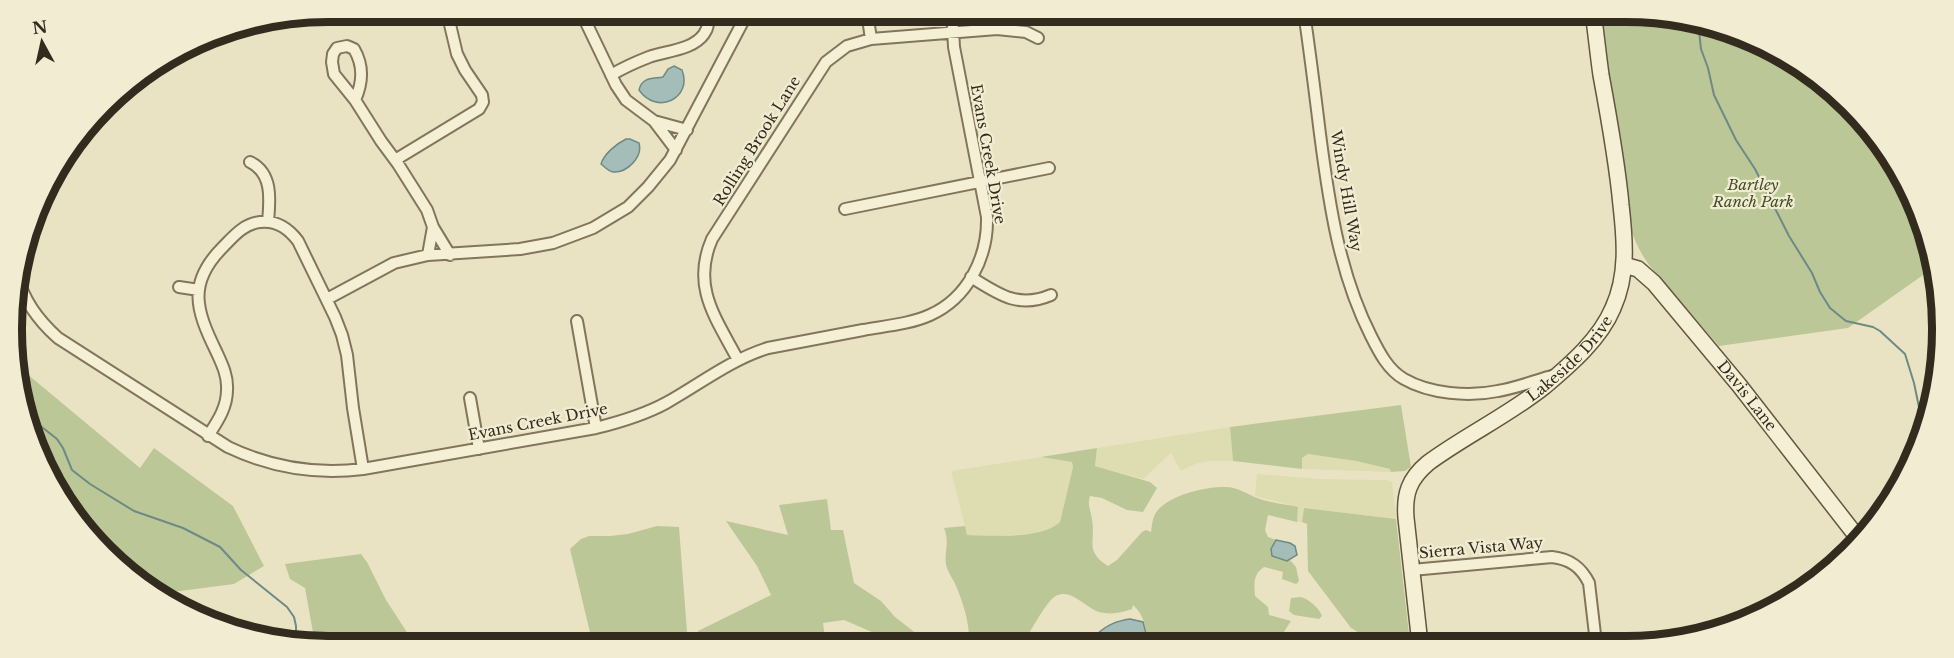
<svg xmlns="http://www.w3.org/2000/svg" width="1954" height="658" font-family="'Libre Baskerville',serif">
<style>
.farmland{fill:#deddb1}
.green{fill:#bcc798}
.water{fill:#a5bdb9;stroke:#6d8a86;stroke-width:1.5}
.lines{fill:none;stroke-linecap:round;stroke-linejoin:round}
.stream{stroke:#6d8a86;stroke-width:2}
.street-casing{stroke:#82755c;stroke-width:14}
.secondary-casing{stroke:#64563f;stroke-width:18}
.street{stroke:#f5f0d5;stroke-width:10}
.secondary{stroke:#f5f0d5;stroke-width:15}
.labels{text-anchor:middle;stroke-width:4.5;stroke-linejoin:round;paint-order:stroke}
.street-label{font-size:15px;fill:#332b1e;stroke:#f2ecd2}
.park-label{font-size:15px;font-style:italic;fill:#3f4e27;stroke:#f2ecd2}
.rim{fill:none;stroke:#332b1e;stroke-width:8}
</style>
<rect width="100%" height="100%" fill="#eae3c3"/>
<!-- farmland -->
<path class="farmland" d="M1230,427L1233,461H1210L1195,464L1181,471L1171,453L1143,479L1095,466L1097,448Z
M1308,454L1356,461L1390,469L1391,472L1302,469V458Z
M1041,457L1072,462L1073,467L1060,522L1054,528L1041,533L995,536L967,535L951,471Z
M1257,474L1321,479L1387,480L1392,482L1396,519L1304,508L1302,522H1297L1298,507L1255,496Z"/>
<!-- green -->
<path class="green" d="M1596,12H1625L1707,23L1818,77L1899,170L1933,268L1848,328L1719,346L1649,265C1622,228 1620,176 1613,132C1608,92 1602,52 1596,12Z
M20,368L140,468L154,448L233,506L264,566L234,584L157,594L153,592L66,505L23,411Z
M1401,405L1411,467L1405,471L1391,472L1390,469L1356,461L1308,454L1302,458V469L1233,461L1230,427Z
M1097,448L1095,466L1150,482L1157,488L1143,512L1127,510L1102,498L1090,496C1087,506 1091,510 1092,520C1096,541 1084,551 1108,566L1117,560L1142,532L1146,530L1151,532C1152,526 1152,520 1155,514C1166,495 1207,486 1227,487C1239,488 1247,494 1257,498C1270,503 1285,504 1298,507L1297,522L1268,515L1265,530L1268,537L1276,540L1271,549L1286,561L1290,560L1296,567L1299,581L1296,584L1282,579L1283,572L1264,567C1253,574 1254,584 1255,596L1268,607L1269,615L1291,621L1276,644H1149C1147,631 1144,614 1133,605L1132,609C1121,613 1110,615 1099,612C1084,607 1066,582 1050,601C1041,612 1030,631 1023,645H969C970,624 964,605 956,586C953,579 947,571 946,564C944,551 950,543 944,528L965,526L967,535C992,536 1043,539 1060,522L1073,467L1072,462L1041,457Z
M827,499L831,530H843L854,583L881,601L895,617L922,638L937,645H902L844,620L823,623L826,645H698V631L771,595L757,566L726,521L788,535L779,505Z
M1304,508L1396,519L1410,643L1368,638L1351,628L1308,571L1307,524L1302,522Z
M657,526L679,527L688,645H593L570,549L581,539L589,536H610L628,534Z
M361,554L367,562L386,600L416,646H374L351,635L331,646L313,644L314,638L305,588L290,579L285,564Z
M1301,597C1310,600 1319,608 1322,616L1319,619L1294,615L1289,611L1291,598Z"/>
<!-- water -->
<path class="water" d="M674,66L682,70C693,98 657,116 639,90C642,77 652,79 663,77L668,69Z
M626,139H630L639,143C643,157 627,173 613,172C608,171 605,167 601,164C604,154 616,144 626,139Z
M1276,540L1290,543L1295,546L1297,555L1287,561L1272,556L1271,549Z
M1130,619L1143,622L1149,644H1141V641L1138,638H1134L1125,644H1098V633C1109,624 1117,621 1130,619Z"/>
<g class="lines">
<!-- stream -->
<path class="stream" d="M1698,22L1701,49L1708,68L1714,95L1736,140L1755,169L1789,236L1812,273L1820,292L1830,308L1846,321L1873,327L1880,331L1905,354L1914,383L1920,412V422L1922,433
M24,413L57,439L63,448L72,470L90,484L134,511L183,528L220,547L241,570L287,607L294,617L296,626V642"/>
<!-- street casing -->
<g class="street-casing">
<path id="street" d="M430,12L439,15H448
M581,12L616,85L626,100L654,121L687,130
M867,12L871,39
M1304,12C1310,53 1315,93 1320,134C1329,203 1339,273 1371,336C1379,352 1388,370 1404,379C1430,394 1469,397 1498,391C1517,388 1536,380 1555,375
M611,75C623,68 636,62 649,57C666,51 693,50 704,34C709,27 709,20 709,12
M355,100C363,82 364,66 354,49L347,46L337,48L333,54L332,62L334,74L355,100L381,141L398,164L427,210L433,227L450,255
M654,121L676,150
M395,160L479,109L483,102L482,95L465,70L457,54L447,12
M250,162C273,173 270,200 268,222
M845,209L1049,168
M428,255L433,227
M18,277C24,302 39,321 58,338L228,447C272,468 315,475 363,469L596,428C620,422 644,415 666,403C700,384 730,360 768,348C799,342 831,336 863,330C885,326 910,324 930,315C968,298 988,257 987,217L954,47L952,12
M971,277C998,294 1018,309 1051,295
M179,287L199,290
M327,299L394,263L428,255L520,249L553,243L593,228L628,207L648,187L670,160L748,12
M577,321L596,428
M738,360C716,318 691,287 712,239L826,62L847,46L871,39L997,29L1026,32L1038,38
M470,398L479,449
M208,436C217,422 227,408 227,390C228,376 222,364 216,351C196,310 187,283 223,247C233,237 243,224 260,222C276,220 289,229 298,241L335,317L342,335L347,355L353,408L363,469
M1412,570L1552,557C1570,559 1581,567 1589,583L1596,643"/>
</g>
<!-- secondary casing -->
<g class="secondary-casing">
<g id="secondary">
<path id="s1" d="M1624,265L1638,269L1654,283L1739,385L1858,538"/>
<path id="s2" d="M1420,644L1406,518C1404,494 1409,479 1428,463C1466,435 1509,415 1545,386C1571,364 1600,339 1613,308C1628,275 1625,240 1621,205C1617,161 1609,118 1601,75C1598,54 1596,33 1593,12"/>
</g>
</g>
<!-- street -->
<use href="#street" class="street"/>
<!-- secondary -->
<use href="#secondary" class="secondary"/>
</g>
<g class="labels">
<!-- street labels -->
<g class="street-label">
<text transform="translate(757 141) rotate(-58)" y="5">Rolling Brook Lane</text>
<text transform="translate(988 154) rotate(80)" y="5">Evans Creek Drive</text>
<text transform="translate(1346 191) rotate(80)" y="5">Windy Hill Way</text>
<text dy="5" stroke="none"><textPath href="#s2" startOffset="366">Lakeside Drive</textPath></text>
<text dy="5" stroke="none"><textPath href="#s1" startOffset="182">Davis Lane</textPath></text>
<text transform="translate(538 422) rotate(-11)" y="5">Evans Creek Drive</text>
<text transform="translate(1481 548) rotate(-5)" y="5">Sierra Vista Way</text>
</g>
<!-- park labels -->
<g class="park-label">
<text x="1753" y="190">Bartley<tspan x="1753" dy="17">Ranch Park</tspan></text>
</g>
</g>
<!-- crop -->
<path d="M0 0H1954V658H0ZM328 22H1626A306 306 0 0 1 1932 328V330A306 306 0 0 1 1626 636H328A306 306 0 0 1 22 330V328A306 306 0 0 1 328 22Z" fill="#f2ecd2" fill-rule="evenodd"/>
<path class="rim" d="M328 22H1626A306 306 0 0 1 1932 328V330A306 306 0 0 1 1626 636H328A306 306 0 0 1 22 330V328A306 306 0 0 1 328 22Z"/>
<!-- north arrow -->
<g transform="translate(42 42) rotate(352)" stroke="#f2ecd2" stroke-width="4.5" paint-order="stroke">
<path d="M0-4.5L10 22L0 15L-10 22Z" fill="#332b1e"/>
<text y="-9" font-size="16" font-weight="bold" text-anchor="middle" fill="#332b1e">N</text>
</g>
</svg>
